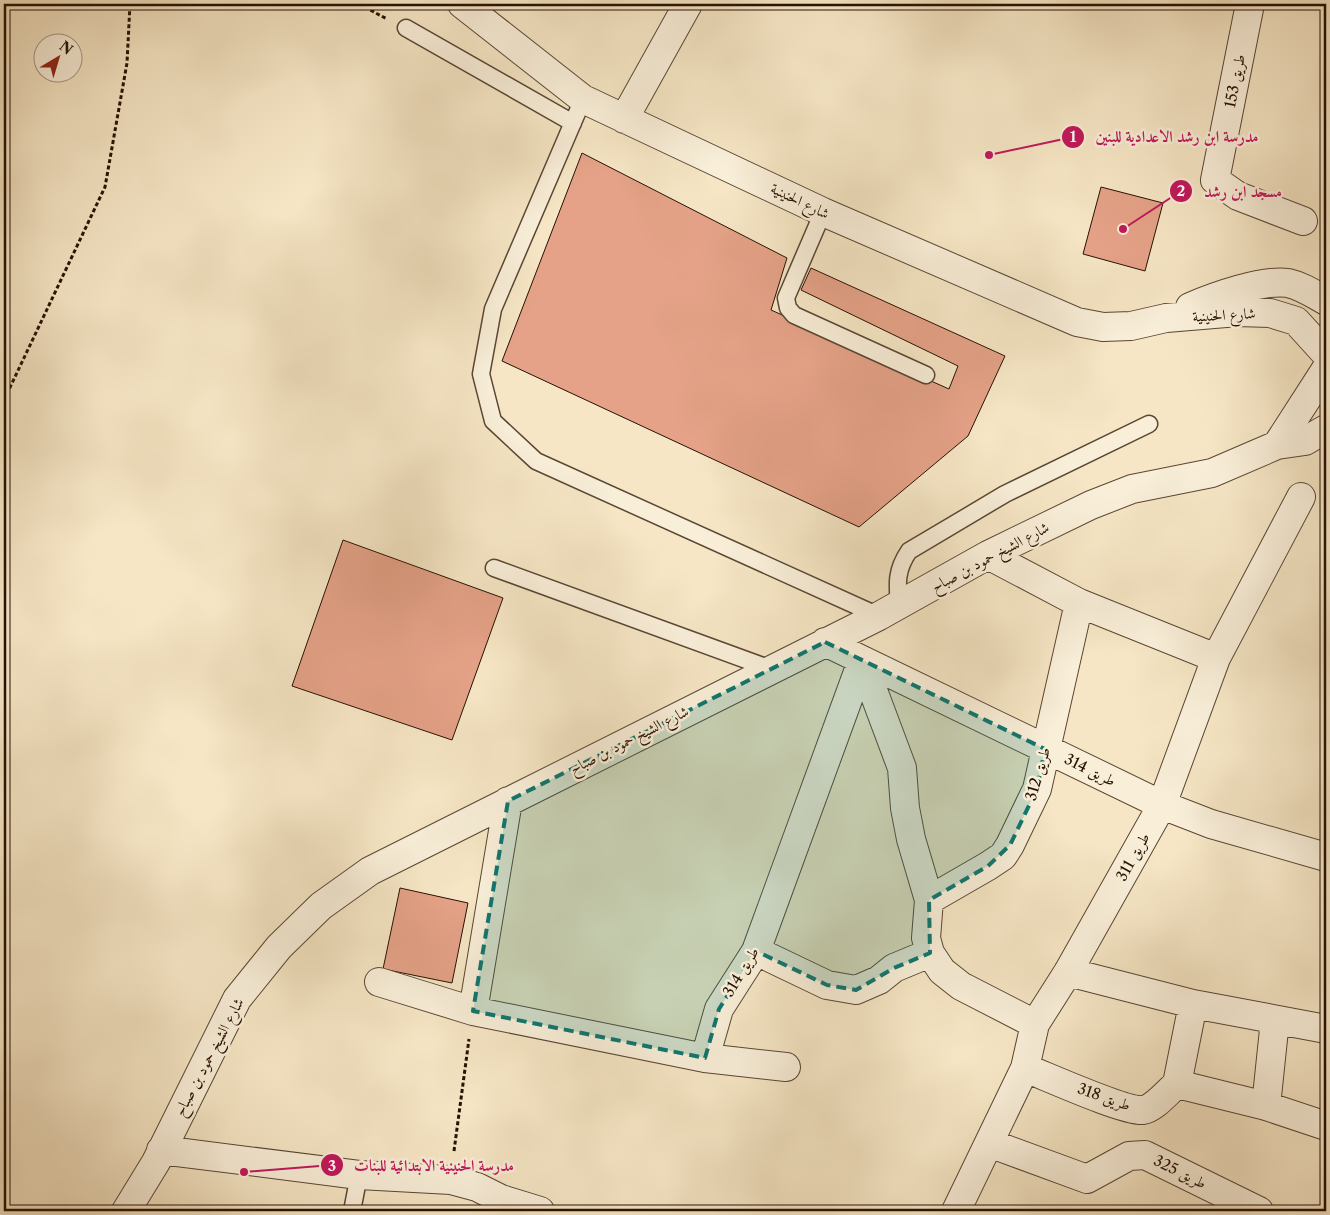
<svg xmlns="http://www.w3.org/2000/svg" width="1330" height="1215" font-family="'Libre Caslon Text',Amiri,serif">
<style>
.building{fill:#e5a288;stroke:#261102}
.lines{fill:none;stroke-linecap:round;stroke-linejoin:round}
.service-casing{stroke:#5a4633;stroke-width:19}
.minor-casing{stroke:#5a4633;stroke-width:30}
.path{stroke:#261102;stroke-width:3;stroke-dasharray:4 2.5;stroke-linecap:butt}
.service{stroke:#f9efd9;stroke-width:16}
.minor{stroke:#f9efd9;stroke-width:28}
.marked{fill:#0f766e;fill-opacity:0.2;stroke:#0f766e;stroke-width:4;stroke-dasharray:10 6;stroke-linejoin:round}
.labels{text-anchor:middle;stroke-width:5;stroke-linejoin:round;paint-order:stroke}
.street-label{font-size:15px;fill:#261102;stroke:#f9efd9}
.leader{fill:none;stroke:#c2185b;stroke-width:2}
.callout-dot{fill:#c2185b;stroke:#f9efd9;stroke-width:2}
.mark-label{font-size:15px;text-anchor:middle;font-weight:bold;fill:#fff}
.callout-label{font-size:16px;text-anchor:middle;font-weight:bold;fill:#c2185b;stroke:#f9efd9;stroke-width:5;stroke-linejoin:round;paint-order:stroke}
</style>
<rect width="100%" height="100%" fill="#f6e6c5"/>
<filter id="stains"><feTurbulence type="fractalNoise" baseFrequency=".004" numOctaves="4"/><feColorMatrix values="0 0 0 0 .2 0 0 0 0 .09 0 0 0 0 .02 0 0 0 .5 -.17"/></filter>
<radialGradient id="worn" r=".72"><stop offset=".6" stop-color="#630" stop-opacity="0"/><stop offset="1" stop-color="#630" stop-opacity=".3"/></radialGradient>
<!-- building -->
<path class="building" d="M582,153L787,258L771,310L949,389L958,366L801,290L811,268L1005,356L968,436L859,527L502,361Z
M1101,187L1163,203L1145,271L1083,254Z
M343,540L503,598L452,740L292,686Z
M400,888L468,903L452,983L383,969Z"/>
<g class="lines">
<!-- service casing -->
<g class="service-casing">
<path id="service" d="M406,28L573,123
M583,99L493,309L481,374L493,421L536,461L879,616
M823,212L786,298L788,308L794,315L926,375
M494,568L771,669
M899,605C897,583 896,570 909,551L1005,494L1149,424
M352,1211L359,1175"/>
</g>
<!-- minor casing -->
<g class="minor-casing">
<path id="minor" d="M462,4L583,99L823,212L1077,322L1103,327L1131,326L1166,318L1238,312L1270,313L1296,321L1326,354
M1250,4L1215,180L1238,196L1303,221
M624,119L688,4
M1190,307C1213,297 1263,279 1288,283C1302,286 1314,294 1326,301
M1277,445L1326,369
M988,555L1079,603L1216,658
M825,642L1162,805L1211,824L1326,857
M862,661L902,768L905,808L911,839L929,900L926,938L930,953L942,971L961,986L1035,1024
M929,900L988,866L1003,856L1010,845L1037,789L1079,603
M756,951L827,985L856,990L879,980L894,968L930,953
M1068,972L1193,1004L1326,1029
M379,982L473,1011L705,1058L786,1067
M473,1011L508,801
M705,1058L719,1009L756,951L862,661
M1025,1068C1046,1076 1125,1112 1143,1110C1155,1108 1168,1091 1177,1084L1266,1106L1326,1126
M1177,1084L1193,1004
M1266,1106L1275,1020
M989,1143L1087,1179L1129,1156L1145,1155L1259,1211
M161,1150L359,1175L451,1180L477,1187L501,1199L495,1211
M501,1199L540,1211
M126,1211L156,1162L237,999L279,947L321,906L370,871L879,616L988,555L1091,505L1132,489L1212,473L1277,445L1305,441L1326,429
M956,1211L1025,1068L1035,1024L1068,972L1162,805L1216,658L1301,497"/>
</g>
<!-- path -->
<path class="path" d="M359,4L387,19
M4,400L105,187L127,63L130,4
M454,1151L469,1039"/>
<!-- service -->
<use href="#service" class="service"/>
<!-- minor -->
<use href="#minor" class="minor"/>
</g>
<!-- marked area -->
<path class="marked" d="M825,642L1045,749L1037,789L1010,845L988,866L929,900L930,953L894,968L856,990L827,985L756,951L719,1009L705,1058L473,1011L508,801Z"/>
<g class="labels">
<!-- street labels -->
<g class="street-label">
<text transform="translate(1235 81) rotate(-79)" y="5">طريق 153</text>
<text transform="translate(800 201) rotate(26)" y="5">شارع الحنينية</text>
<text transform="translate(1224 315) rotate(-3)" y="5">شارع الحنينية</text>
<text transform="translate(990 557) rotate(-28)" y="5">شارع الشيخ حمود بن صباح</text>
<text transform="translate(629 740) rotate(-27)" y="5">شارع الشيخ حمود بن صباح</text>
<text transform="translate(1090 770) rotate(26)" y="5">طريق 314</text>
<text transform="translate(1038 774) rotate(-74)" y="5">طريق 312</text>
<text transform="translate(1133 857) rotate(-61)" y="5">طريق 311</text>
<text transform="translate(741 972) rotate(-59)" y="5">طريق 314</text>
<text transform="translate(209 1057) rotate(-62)" y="5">شارع الشيخ حمود بن صباح</text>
<text transform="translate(1104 1097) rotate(19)" y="5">طريق 318</text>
<text transform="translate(1180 1172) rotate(26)" y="5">طريق 325</text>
</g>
</g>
<!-- callouts -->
<path class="leader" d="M989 155L1073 137M1123 229L1181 191M244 1172L332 1165"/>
<g class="callout-dot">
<circle cx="989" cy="155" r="5"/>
<circle cx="1123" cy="229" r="5"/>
<circle cx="244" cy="1172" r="5"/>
<circle cx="1073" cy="137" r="12"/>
<circle cx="1181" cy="191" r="12"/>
<circle cx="332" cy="1165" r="12"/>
</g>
<g class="mark-label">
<text x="1073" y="142">1</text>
<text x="1181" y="196">2</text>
<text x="332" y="1171">3</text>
</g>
<g class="callout-label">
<text x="1177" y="142">مدرسة ابن رشد الاعدادية للبنين</text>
<text x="1243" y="197">مسجد ابن رشد</text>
<text x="434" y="1171">مدرسة الحنينية الابتدائية للبنات</text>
</g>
<!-- margin -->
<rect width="1330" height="1215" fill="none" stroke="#f6e6c5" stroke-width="20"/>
<rect x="5" y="5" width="1320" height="1205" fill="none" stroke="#261102" stroke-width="2.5"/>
<rect x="10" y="10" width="1310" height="1195" fill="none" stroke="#261102"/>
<!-- north arrow -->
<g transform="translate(58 58) rotate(38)"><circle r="24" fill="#f9efd9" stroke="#a59683"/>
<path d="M0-4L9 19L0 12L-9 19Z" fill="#8f2418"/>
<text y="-8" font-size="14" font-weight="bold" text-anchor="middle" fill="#261102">N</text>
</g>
<rect width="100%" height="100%" filter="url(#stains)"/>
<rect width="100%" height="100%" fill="url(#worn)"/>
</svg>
